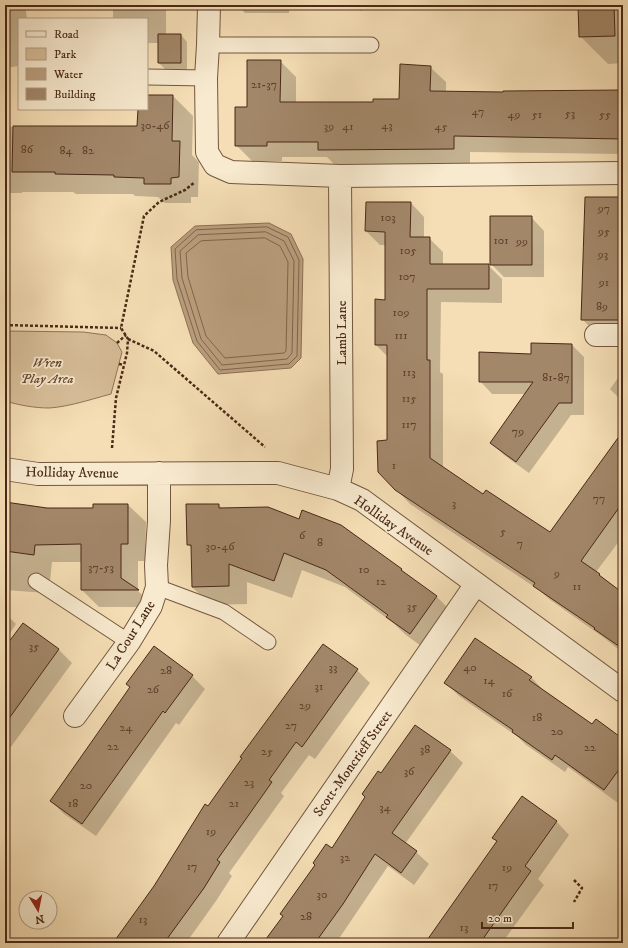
<svg xmlns="http://www.w3.org/2000/svg" width="628" height="948" font-family="'IM FELL DW Pica',serif">
<style>
.green{fill:#d8bf9a;stroke:#907458}
.water{fill:#bba07f;stroke:#8d7055}
.shadow{fill:#0003}
.lines{fill:none;stroke-linecap:round;stroke-linejoin:round}
.shore{stroke:#82644b;stroke-width:1}
.building{fill:#a28769;stroke:#492917}
.lane-casing{stroke:#74563e;stroke-width:17}
.street-casing{stroke:#74563e;stroke-width:24}
.path{stroke:#492917;stroke-width:2.5;stroke-dasharray:3 2;stroke-linecap:butt}
.lane{stroke:#f8eacf;stroke-width:15}
.street{stroke:#f8eacf;stroke-width:22}
.labels{text-anchor:middle;stroke-width:3.5;stroke-linejoin:round;paint-order:stroke}
.number-label{font-size:12px;fill:#5f402c}
.street-label{font-size:14px;fill:#492917;stroke:#f8eacf}
.park-label{font-size:14px;font-style:italic;fill:#664731;stroke:#f8eacf}
</style>
<rect width="100%" height="100%" fill="#f5deb5"/>
<filter id="stains"><feTurbulence type="fractalNoise" baseFrequency=".005" numOctaves="4"/><feColorMatrix values="0 0 0 0 .2 0 0 0 0 .09 0 0 0 0 .02 0 0 0 .5 -.17"/></filter>
<radialGradient id="worn" r=".72"><stop offset=".6" stop-color="#630" stop-opacity="0"/><stop offset="1" stop-color="#630" stop-opacity=".3"/></radialGradient>
<!-- green -->
<path class="green" d="M5,331L83,332L106,335L117,343L122,352L111,394C92,399 68,407 49,408C34,408 19,405 5,401Z"/>
<!-- water -->
<path class="water" d="M269,223L291,234L303,259L301,358L291,368L218,374L193,343L173,280L171,247L195,226Z"/>
<!-- shadow -->
<path class="shadow" d="M5,5H25L27,19H19V66L5,68Z
M113,5H166V35H181L187,42V69H165L159,63V43H147V19H113Z
M238,5H289V13H245Z
M354,5H375L361,11Z
M579,5H623V63L608,64L580,36Z
M280,61L296,77V103L374,104L400,100L430,67L446,82V92L504,93L623,91V154L470,152V164L335,165L327,157H282V161H252L236,145L248,108Z
M147,96H173L193,116L192,155L199,162L198,197H191V203H165L158,197L135,196L133,194H76L73,192H22V193H5V127H138L139,109H147Z
M623,198V330H593L582,319Z
M367,203H411L424,217V238H429L443,252V265H488L502,279V303L441,302L440,372L443,374V468L483,496L550,533L623,432V536L596,572L623,594V653L603,637L549,599L539,590L410,504L396,489L388,441V357L376,345L386,301V245H380L366,231Z
M531,217L544,231V277H504L491,264Z
M532,344L572,345L584,357V415H571L529,473L504,455L491,443L526,394H492L480,381L532,355Z
M623,371V402L610,389Z
M5,503L47,509H94V505H128L146,522L145,561H138V591L155,607H99L82,590V562H52L49,591L46,593L5,590Z
M218,505L223,509L340,526L402,570L409,577L436,596L454,614L428,651L406,635L393,623L345,587L302,570L292,598L247,582V604L211,605L192,587V549L188,544Z
M5,613L16,624L6,639H5Z
M23,624L59,650L72,663L5,755V650Z
M323,645L357,670L370,683L315,759L309,755L281,793L284,796L229,873L232,876L216,901L186,943H114L155,887L208,807Z
M192,676L205,689L179,725L176,723L96,836L64,814L51,801Z
M531,677L544,691L593,725L623,740V795L618,803L568,767L565,772L526,745L518,737L459,696L446,683Z
M450,751L463,763L405,844L416,852L429,864L414,885L388,866L336,943H264L332,850L381,775Z
M557,822L569,835L538,879L544,885L502,943H426Z"/>
<g class="lines">
<!-- shore -->
<path class="shore" d="M267,227L288,237L299,260L297,356L289,364L220,370L197,341L177,279L175,249L196,230Z
M266,232L284,241L294,261L292,353L287,359L222,365L201,339L182,278L180,251L198,235Z
M265,238L280,246L288,262L286,351L284,353L225,358L206,336L188,277L186,253L201,241Z"/>
</g>
<!-- building -->
<path class="building" d="M578,5H614L615,36L579,37Z
M158,34H181V63H158Z
M247,60H281L280,102H373V99H399L400,64L431,66L430,91L503,92V91L623,90V139L454,136V149L318,150V142H267V146H235V107H247Z
M147,95H173L172,141H180L179,177L171,178V184H144V178L114,177V175L55,174V172H12L13,126H137L138,109H147Z
M585,197H623V320H581Z
M366,202H411L410,237H430V264H489V289H427V360H430V458L483,494L486,490L550,532L623,431V502L581,561L600,574L599,575L623,593V649L594,629L595,628L533,586L535,583L395,490L378,472L377,441L387,440V345H375V299L385,300V232L365,231Z
M490,216H532V265H490Z
M531,343L572,344V403H559L516,462L490,443L533,382H479V352L531,354Z
M5,502L47,508H93V504H128V544H121V578L139,590H81V544L35,545L34,555L5,551Z
M186,504H219V508L268,507L299,519L302,510L341,525L402,569L401,570L437,596L410,634L386,617L388,615L326,570L284,553L274,581L229,564V586L192,587L191,545H187Z
M23,623L59,649L5,724V647Z
M475,638L532,677L529,680L592,724L596,719L623,739V764L604,790L555,755L552,760L512,732L513,730L444,683Z
M323,644L358,669L302,747L296,742L269,780L272,782L217,860L220,862L204,888L164,943H113L154,886L205,804L208,806L242,758L240,757Z
M154,646L193,675L165,713L163,711L82,824L50,801L130,687L126,684Z
M415,725L451,750L392,833L417,851L401,873L375,854L343,904L315,943H263L283,916L280,914L315,865L313,863L326,844L332,848L365,797L362,794L378,771L381,773Z
M522,796L557,821L525,866L531,871L480,943H425L497,841L492,838Z"/>
<g class="lines">
<!-- lane casing -->
<g class="lane-casing">
<path id="lane" d="M208,45H371
M147,77L206,78
M36,581L129,642
M157,587L224,612L268,642"/>
</g>
<!-- street casing -->
<g class="street-casing">
<path id="street" d="M209,5L208,45L206,78L207,152L215,165L231,172L340,176
M596,335H623
M5,469L38,474L278,473L338,489L362,500L623,691
M338,489L342,469L340,176L623,173
M75,716L129,642L151,606L157,587L156,565L159,521V473
M228,943L476,584"/>
</g>
<!-- path -->
<path class="path" d="M5,325L121,328
M128,339L154,351L265,447
M117,343L126,335
M119,364L124,365
M112,448L116,398L127,353L128,339L121,328L144,216L159,202L185,190L195,182
M574,880L582,888L574,902"/>
<!-- lane -->
<use href="#lane" class="lane"/>
<!-- street -->
<use href="#street" class="street"/>
</g>
<g class="labels">
<!-- number labels -->
<g class="number-label">
<text x="264" y="88">21-37</text>
<text x="478" y="115">47</text>
<text x="570" y="117">53</text>
<text x="514" y="118">49</text>
<text x="537" y="118">51</text>
<text x="605" y="118">55</text>
<text x="155" y="129">30-46</text>
<text x="387" y="129">43</text>
<text x="329" y="130">39</text>
<text x="348" y="130">41</text>
<text x="441" y="130">45</text>
<text x="27" y="153">86</text>
<text x="66" y="154">84</text>
<text x="88" y="154">82</text>
<text x="604" y="212">97</text>
<text x="388" y="221">103</text>
<text x="604" y="235">95</text>
<text x="501" y="244">101</text>
<text x="522" y="245">99</text>
<text x="408" y="254">105</text>
<text x="603" y="258">93</text>
<text x="407" y="280">107</text>
<text x="604" y="286">91</text>
<text x="602" y="310">89</text>
<text x="401" y="316">109</text>
<text x="401" y="339">111</text>
<text x="409" y="376">113</text>
<text x="556" y="381">81-87</text>
<text x="409" y="402">115</text>
<text x="409" y="428">117</text>
<text x="518" y="435">79</text>
<text x="394" y="469">1</text>
<text x="599" y="502">77</text>
<text x="454" y="507">3</text>
<text x="503" y="535">5</text>
<text x="302" y="539">6</text>
<text x="320" y="546">8</text>
<text x="520" y="547">7</text>
<text x="220" y="550">30-46</text>
<text x="101" y="571">37-53</text>
<text x="364" y="573">10</text>
<text x="557" y="577">9</text>
<text x="381" y="585">12</text>
<text x="577" y="590">11</text>
<text x="412" y="610">35</text>
<text x="34" y="650">35</text>
<text x="333" y="671">33</text>
<text x="470" y="671">40</text>
<text x="166" y="674">28</text>
<text x="489" y="684">14</text>
<text x="319" y="690">31</text>
<text x="153" y="693">26</text>
<text x="507" y="697">16</text>
<text x="305" y="709">29</text>
<text x="537" y="721">18</text>
<text x="291" y="729">27</text>
<text x="126" y="731">24</text>
<text x="557" y="735">20</text>
<text x="113" y="750">22</text>
<text x="590" y="751">22</text>
<text x="425" y="753">38</text>
<text x="267" y="755">25</text>
<text x="409" y="775">36</text>
<text x="249" y="786">23</text>
<text x="86" y="789">20</text>
<text x="73" y="807">18</text>
<text x="234" y="807">21</text>
<text x="385" y="811">34</text>
<text x="211" y="835">19</text>
<text x="345" y="861">32</text>
<text x="192" y="870">17</text>
<text x="507" y="871">19</text>
<text x="493" y="889">17</text>
<text x="322" y="898">30</text>
<text x="306" y="920">28</text>
<text x="143" y="923">13</text>
<text x="464" y="931">13</text>
</g>
<!-- street labels -->
<g class="street-label">
<text transform="translate(341 333) rotate(-90)" y="5">Lamb Lane</text>
<text transform="translate(72 472) rotate(1)" y="5">Holliday Avenue</text>
<text transform="translate(394 525) rotate(35)" y="5">Holliday Avenue</text>
<text transform="translate(130 635) rotate(-58)" y="5">La Cour Lane</text>
<text transform="translate(352 763) rotate(-55)" y="5">Scott-Moncrieff Street</text>
</g>
<!-- park labels -->
<g class="park-label">
<text x="47" y="367">Wren<tspan x="47" dy="16">Play Area</tspan></text>
</g>
</g>
<!-- margin -->
<rect width="628" height="948" fill="none" stroke="#f5deb5" stroke-width="20"/>
<rect x="6" y="6" width="616" height="936" fill="none" stroke="#492917" stroke-width="2"/>
<rect x="10" y="10" width="608" height="928" fill="none" stroke="#492917"/>
<!-- legend -->
<rect x="18" y="18" width="130" height="92" fill="#f8eacf" stroke="#b29d85"/>
<rect x="26" y="31" width="20" height="6" fill="#f8eacf" stroke="#b29d85"/>
<text x="54" y="38" font-size="12" fill="#492917">Road</text>
<rect x="26" y="48" width="20" height="12" fill="#d8bf9a" stroke="#b29d85"/>
<text x="54" y="58" font-size="12" fill="#492917">Park</text>
<rect x="26" y="68" width="20" height="12" fill="#bba07f" stroke="#b29d85"/>
<text x="54" y="78" font-size="12" fill="#492917">Water</text>
<rect x="26" y="88" width="20" height="12" fill="#a28769" stroke="#b29d85"/>
<text x="54" y="98" font-size="12" fill="#492917">Building</text>
<!-- north arrow -->
<g transform="translate(38 910) rotate(170)"><circle r="19" fill="#f8eacf" stroke="#b29d85"/>
<path d="M0-3L7 15L0 10L-7 15Z" fill="#8f2418"/>
<text y="-6" font-size="11" font-weight="bold" text-anchor="middle" fill="#492917">N</text>
</g>
<!-- scale -->
<path d="M482 922v6h91v-6" fill="none" stroke="#492917" stroke-width="2"/>
<text x="488" y="922" font-size="12" fill="#492917" stroke="#f8eacf" stroke-width="3" paint-order="stroke">20 m</text>
<rect width="100%" height="100%" filter="url(#stains)"/>
<rect width="100%" height="100%" fill="url(#worn)"/>
</svg>
